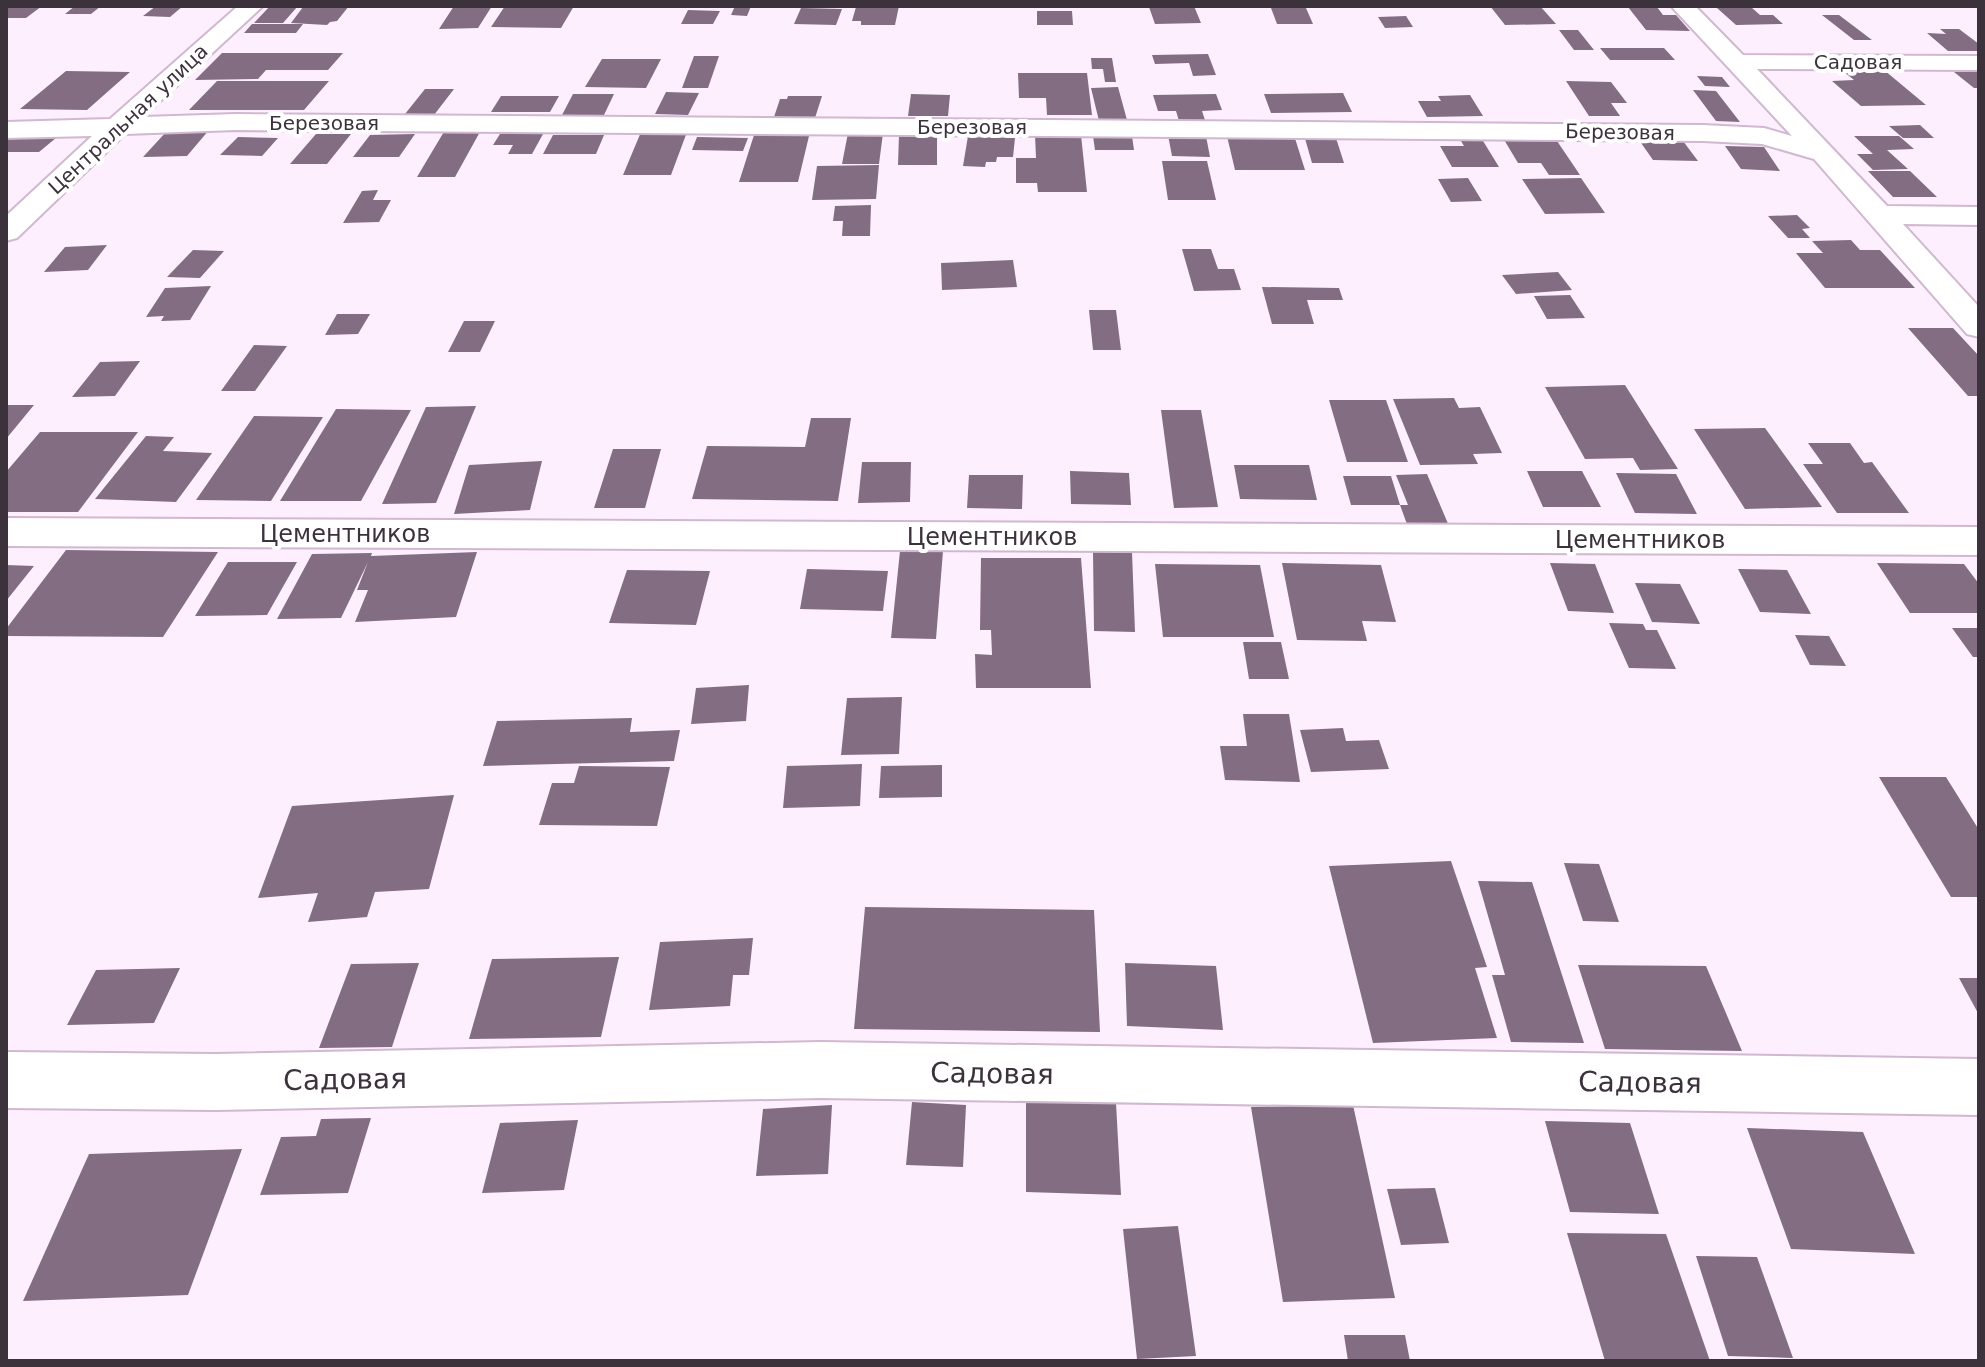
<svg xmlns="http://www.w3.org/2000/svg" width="1985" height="1367" font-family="'DejaVu Sans',sans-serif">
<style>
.building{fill:#826d83}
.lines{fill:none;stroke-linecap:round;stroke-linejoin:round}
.street-casing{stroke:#d0b8d0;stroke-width:4}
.street{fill:#fff;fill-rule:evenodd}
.labels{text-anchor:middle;stroke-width:8;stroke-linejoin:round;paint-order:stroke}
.far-street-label{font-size:20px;fill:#3c323c;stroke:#fff}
.street-label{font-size:24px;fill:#3c323c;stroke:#fff}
.near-street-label{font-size:28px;fill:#3c323c;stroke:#fff}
</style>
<rect width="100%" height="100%" fill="#feeffe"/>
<!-- building -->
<path class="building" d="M6,6H42L26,18H6Z
M75,6H101L91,14H65Z
M156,6H183L170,17L143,16Z
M270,6H298L283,23H254Z
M349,6L337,21L330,22L327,25L291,23L303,7Z
M454,6H492L478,28L439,29Z
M505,6H574L561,28L491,27Z
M735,6H751L747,16L731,15Z
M899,6L895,25H861V21H852L856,7Z
M1194,6L1201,23L1155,24L1149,7Z
M1490,6H1540L1556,24L1505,25Z
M1628,7H1657L1663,15H1676L1690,31L1646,30Z
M1751,7L1760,15H1773L1783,24L1736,25L1717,8Z
M801,8L842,9L836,25L794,24Z
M1271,8H1306L1313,24H1277Z
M688,10L720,11L713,24H681Z
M1037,11H1072L1073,25H1037Z
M1822,15H1839L1872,40H1854Z
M1406,16L1413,27L1385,28L1378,17Z
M252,24H303L296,33H244Z
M1940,29H1959L1979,44V51H1948L1927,33L1946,34Z
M1559,30H1578L1594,50H1574Z
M1600,48H1664L1675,60H1610Z
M222,53H343L328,70H266L258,79L195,80Z
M1208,54L1216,75L1193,76L1189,63L1155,64L1152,55Z
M694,56H719L708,88H682Z
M1091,58H1112L1116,82H1105L1103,69H1092Z
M602,59H661L646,88L585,87Z
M1884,70L1926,105L1861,106L1832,81L1854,80L1843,71Z
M66,71L130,72L87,110L20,109Z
M1954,72H1979V88H1974Z
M1018,73H1087L1092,115H1047L1046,98H1019Z
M1697,76L1722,77L1730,87L1705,86Z
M217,81H329L304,110H189Z
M1566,81L1611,82L1627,103H1611L1620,116H1589Z
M1118,87L1127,120L1099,121L1091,88Z
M425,89H454L434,115L405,114Z
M1693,90L1716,91L1740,122L1716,121Z
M666,92L699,93L688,115L655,114Z
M1343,93L1352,112L1271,113L1264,94Z
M573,94H614L604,115H562Z
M911,94L950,95L948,116H908Z
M1216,94L1222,110L1202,111L1205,120L1179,121L1176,111H1158L1153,95Z
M1470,95L1483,116L1427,117L1418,101H1441L1438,96Z
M501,96H559L550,112H491Z
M788,96H822L815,118L774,117L780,99H787Z
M1920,125L1934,138H1903L1889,126Z
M209,130L187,156L143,157L167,131Z
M445,130H481L455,177H417Z
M6,132L62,133L39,152H6Z
M641,132H687L671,175H623Z
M1226,132H1293L1305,170H1235Z
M848,133H883L879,164H842Z
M316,134H351L327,164H290Z
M415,134L399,157H353L370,135Z
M500,134H543L532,154H508L513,145H493Z
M937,134V165H898L899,135Z
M553,135H604L596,154H543Z
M754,135L809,136L798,182H739Z
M1035,135H1081L1087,192H1038L1037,183H1016V158H1036Z
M1168,135L1206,136L1210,157L1172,156Z
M1304,135H1335L1344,163H1312Z
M968,136L1015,138L1013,157H997L996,162H986L985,167L963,166Z
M1093,136H1132L1134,150H1095Z
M1458,136H1480L1499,167H1452L1440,146H1464Z
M1854,136H1899L1914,149L1887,150L1908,169L1873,170L1857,154H1873Z
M238,137L278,138L262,156L220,155Z
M697,137L748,138L743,151L692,150Z
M1503,138H1555L1580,175H1549L1541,163H1518Z
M1639,140L1683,141L1698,161L1653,160Z
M1725,146L1764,147L1780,171L1741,169Z
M1162,161H1207L1216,200H1168Z
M879,165L876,199L812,200L817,166Z
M1868,171H1910L1937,197H1893Z
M1468,178L1482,201L1451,202L1438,179Z
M1581,178L1605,213L1545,214L1522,179Z
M378,190L373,200H391L379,222L343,223L362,191Z
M871,205L870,236H842L843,221H833L835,206Z
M1797,215L1810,228L1802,229L1810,238H1788L1768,216Z
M1851,240L1860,250H1880L1915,288H1825L1796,253H1823L1812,241Z
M107,245L88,270L44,272L65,247Z
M1182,249H1211L1218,269H1234L1241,290L1194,291Z
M193,250L224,251L200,278L167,277Z
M1013,260L1017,287L942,290L941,263Z
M1558,272L1572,290L1516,294L1502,275Z
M211,286L190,320L161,321L164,316L146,317L165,288Z
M1262,287L1339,288L1343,300H1307L1314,324H1272Z
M1570,295L1585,318L1547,319L1534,296Z
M1089,310H1116L1121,350H1093Z
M337,314H370L358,334L325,335Z
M464,321H495L480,352H448Z
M1908,328H1953L1979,356V396H1968Z
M254,345L287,346L255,391H221Z
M140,361L115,396L72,397L100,362Z
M1625,385L1678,469L1640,470L1633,458L1585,459L1545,387Z
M1454,398L1459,408L1480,407L1502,453L1473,454L1478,464L1420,465L1393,399Z
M1329,400H1386L1408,462H1347Z
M6,405H34L6,439Z
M476,406L436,503L382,504L426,407Z
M336,409L411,410L361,501H280Z
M1161,410H1201L1218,507L1174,508Z
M254,416L323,417L271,501L196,500Z
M811,418H851L838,501L692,499L707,446L805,447Z
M1765,428L1822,507L1745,509L1694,429Z
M40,432H138L78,512H6V472Z
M146,436L174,437L163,451L212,453L176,502L95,499Z
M1808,443H1850L1864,463L1872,462L1909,513H1837L1803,464H1823Z
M613,449H661L645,508H594Z
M542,461L530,510L454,514L469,465Z
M862,462H911L910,502L858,503Z
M1234,465H1309L1317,500L1240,499Z
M1070,471L1129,473L1131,505L1071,504Z
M1527,471H1582L1601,507H1543Z
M1616,473L1676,474L1697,514L1635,513Z
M1427,474L1449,526L1408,527L1400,505H1408L1396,475Z
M969,475H1023L1022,509L967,508Z
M1343,476H1391L1400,505H1351Z
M66,550L218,552L163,637L6,636V629Z
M900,551H943L936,639L891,638Z
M1093,551L1132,552L1135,632L1094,631Z
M477,552L456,617L355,622L368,590H357L368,562L341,618L277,619L312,554L372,553L371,556Z
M981,558H1081L1091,688H976L975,654L992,655L991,630H980Z
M228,562H297L267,615L195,616Z
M1282,563L1381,565L1396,622L1362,621L1367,641L1297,640Z
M1550,563L1595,564L1614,613L1568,611Z
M1877,563L1964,564L1979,584V613H1910Z
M1155,564L1260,565L1274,637H1163Z
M6,565L34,566L6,601Z
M807,569L888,571L883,611L800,609Z
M1738,569L1787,570L1811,614L1760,612Z
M627,570L710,571L696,625L609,623Z
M1635,583L1680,584L1700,624L1652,622Z
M1609,623L1643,624L1646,630H1657L1676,669L1629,668Z
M1952,628H1979V657H1973Z
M1795,635L1829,636L1846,666L1810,665Z
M1243,642H1281L1289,679H1249Z
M749,685L746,721L691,724L696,688Z
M902,697L899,754L841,755L847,698Z
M1243,714H1289L1300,782L1225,780L1220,746H1247Z
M632,718L630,732L680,730L674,761L483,766L497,721Z
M1343,728L1346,741L1379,740L1389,769L1311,772L1300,730Z
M862,764L860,806L783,808L787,766Z
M942,765V797L879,798L881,766Z
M579,766L670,767L657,826L539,825L552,783H574Z
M1879,777H1946L1979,830V897H1951Z
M454,795L429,889L375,892L367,917L308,922L318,893L258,898L292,806Z
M1451,861L1487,967L1475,968L1497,1038L1373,1043L1329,866Z
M1564,863L1599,864L1619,922L1583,921Z
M1478,881L1532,882L1584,1043L1511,1042L1492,975H1505Z
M865,907L1094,910L1100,1032L854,1029Z
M753,938L749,975H733L730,1006L649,1010L660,942Z
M619,957L601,1037L469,1039L492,959Z
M419,963L392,1047L319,1048L351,964Z
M1125,963L1216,966L1223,1030L1127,1026Z
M1578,965L1706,966L1742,1051L1605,1049Z
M180,968L154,1023L67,1025L96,970Z
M1959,978H1979V1015Z
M1026,1101L1116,1103L1121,1195L1026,1192Z
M912,1102L966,1105L963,1167L906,1165Z
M832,1105L828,1174L756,1176L763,1109Z
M1353,1105L1395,1298L1283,1302L1251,1107Z
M371,1118L348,1193L260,1195L281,1137L316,1136L321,1119Z
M578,1120L564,1190L482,1193L500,1123Z
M1545,1121L1630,1123L1659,1214L1570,1212Z
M1747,1128L1863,1132L1915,1254L1791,1249Z
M242,1149L188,1295L23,1301L89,1154Z
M1435,1188L1449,1243L1401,1245L1387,1189Z
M1178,1226L1196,1356L1137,1359L1123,1229Z
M1567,1233L1666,1234L1710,1361H1605Z
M1696,1256L1757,1257L1793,1358L1728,1356Z
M1344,1335H1405L1410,1361H1348Z"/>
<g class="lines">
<!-- street casing -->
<g class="street-casing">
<path id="street" d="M238,6H263L143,117L236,114L1703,125L1764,128L1792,136L1671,6H1695L1743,55L1979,56V70L1757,69L1887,206L1979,207V225L1903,224L1979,307V337L1967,334L1814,159L1762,144L1703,141L236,130L125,134L17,238L6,241V216L92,136L6,138V122L110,119Z
M6,518L1979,527V555L6,546Z
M820,1042L1979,1059V1115L820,1098L215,1110L6,1108V1052L215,1054Z"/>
</g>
<!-- street -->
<use href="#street" class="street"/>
</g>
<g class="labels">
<!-- far-street labels -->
<g class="far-street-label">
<text x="1858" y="69">Садовая</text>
<text transform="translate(128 119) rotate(-43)" y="7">Центральная улица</text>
<text x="324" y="130">Березовая</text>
<text x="972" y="134">Березовая</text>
<text transform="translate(1620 132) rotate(1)" y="7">Березовая</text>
</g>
<!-- street labels -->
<g class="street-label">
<text x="345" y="542">Цементников</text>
<text x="992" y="545">Цементников</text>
<text x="1640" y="548">Цементников</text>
</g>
<!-- near-street labels -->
<g class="near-street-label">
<text transform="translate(992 1073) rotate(1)" y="10">Садовая</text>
<text transform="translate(345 1079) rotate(-1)" y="10">Садовая</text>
<text transform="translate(1640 1082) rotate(1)" y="10">Садовая</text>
</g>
</g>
<!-- border -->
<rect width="1985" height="1367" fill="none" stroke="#3c323c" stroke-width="16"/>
</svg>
